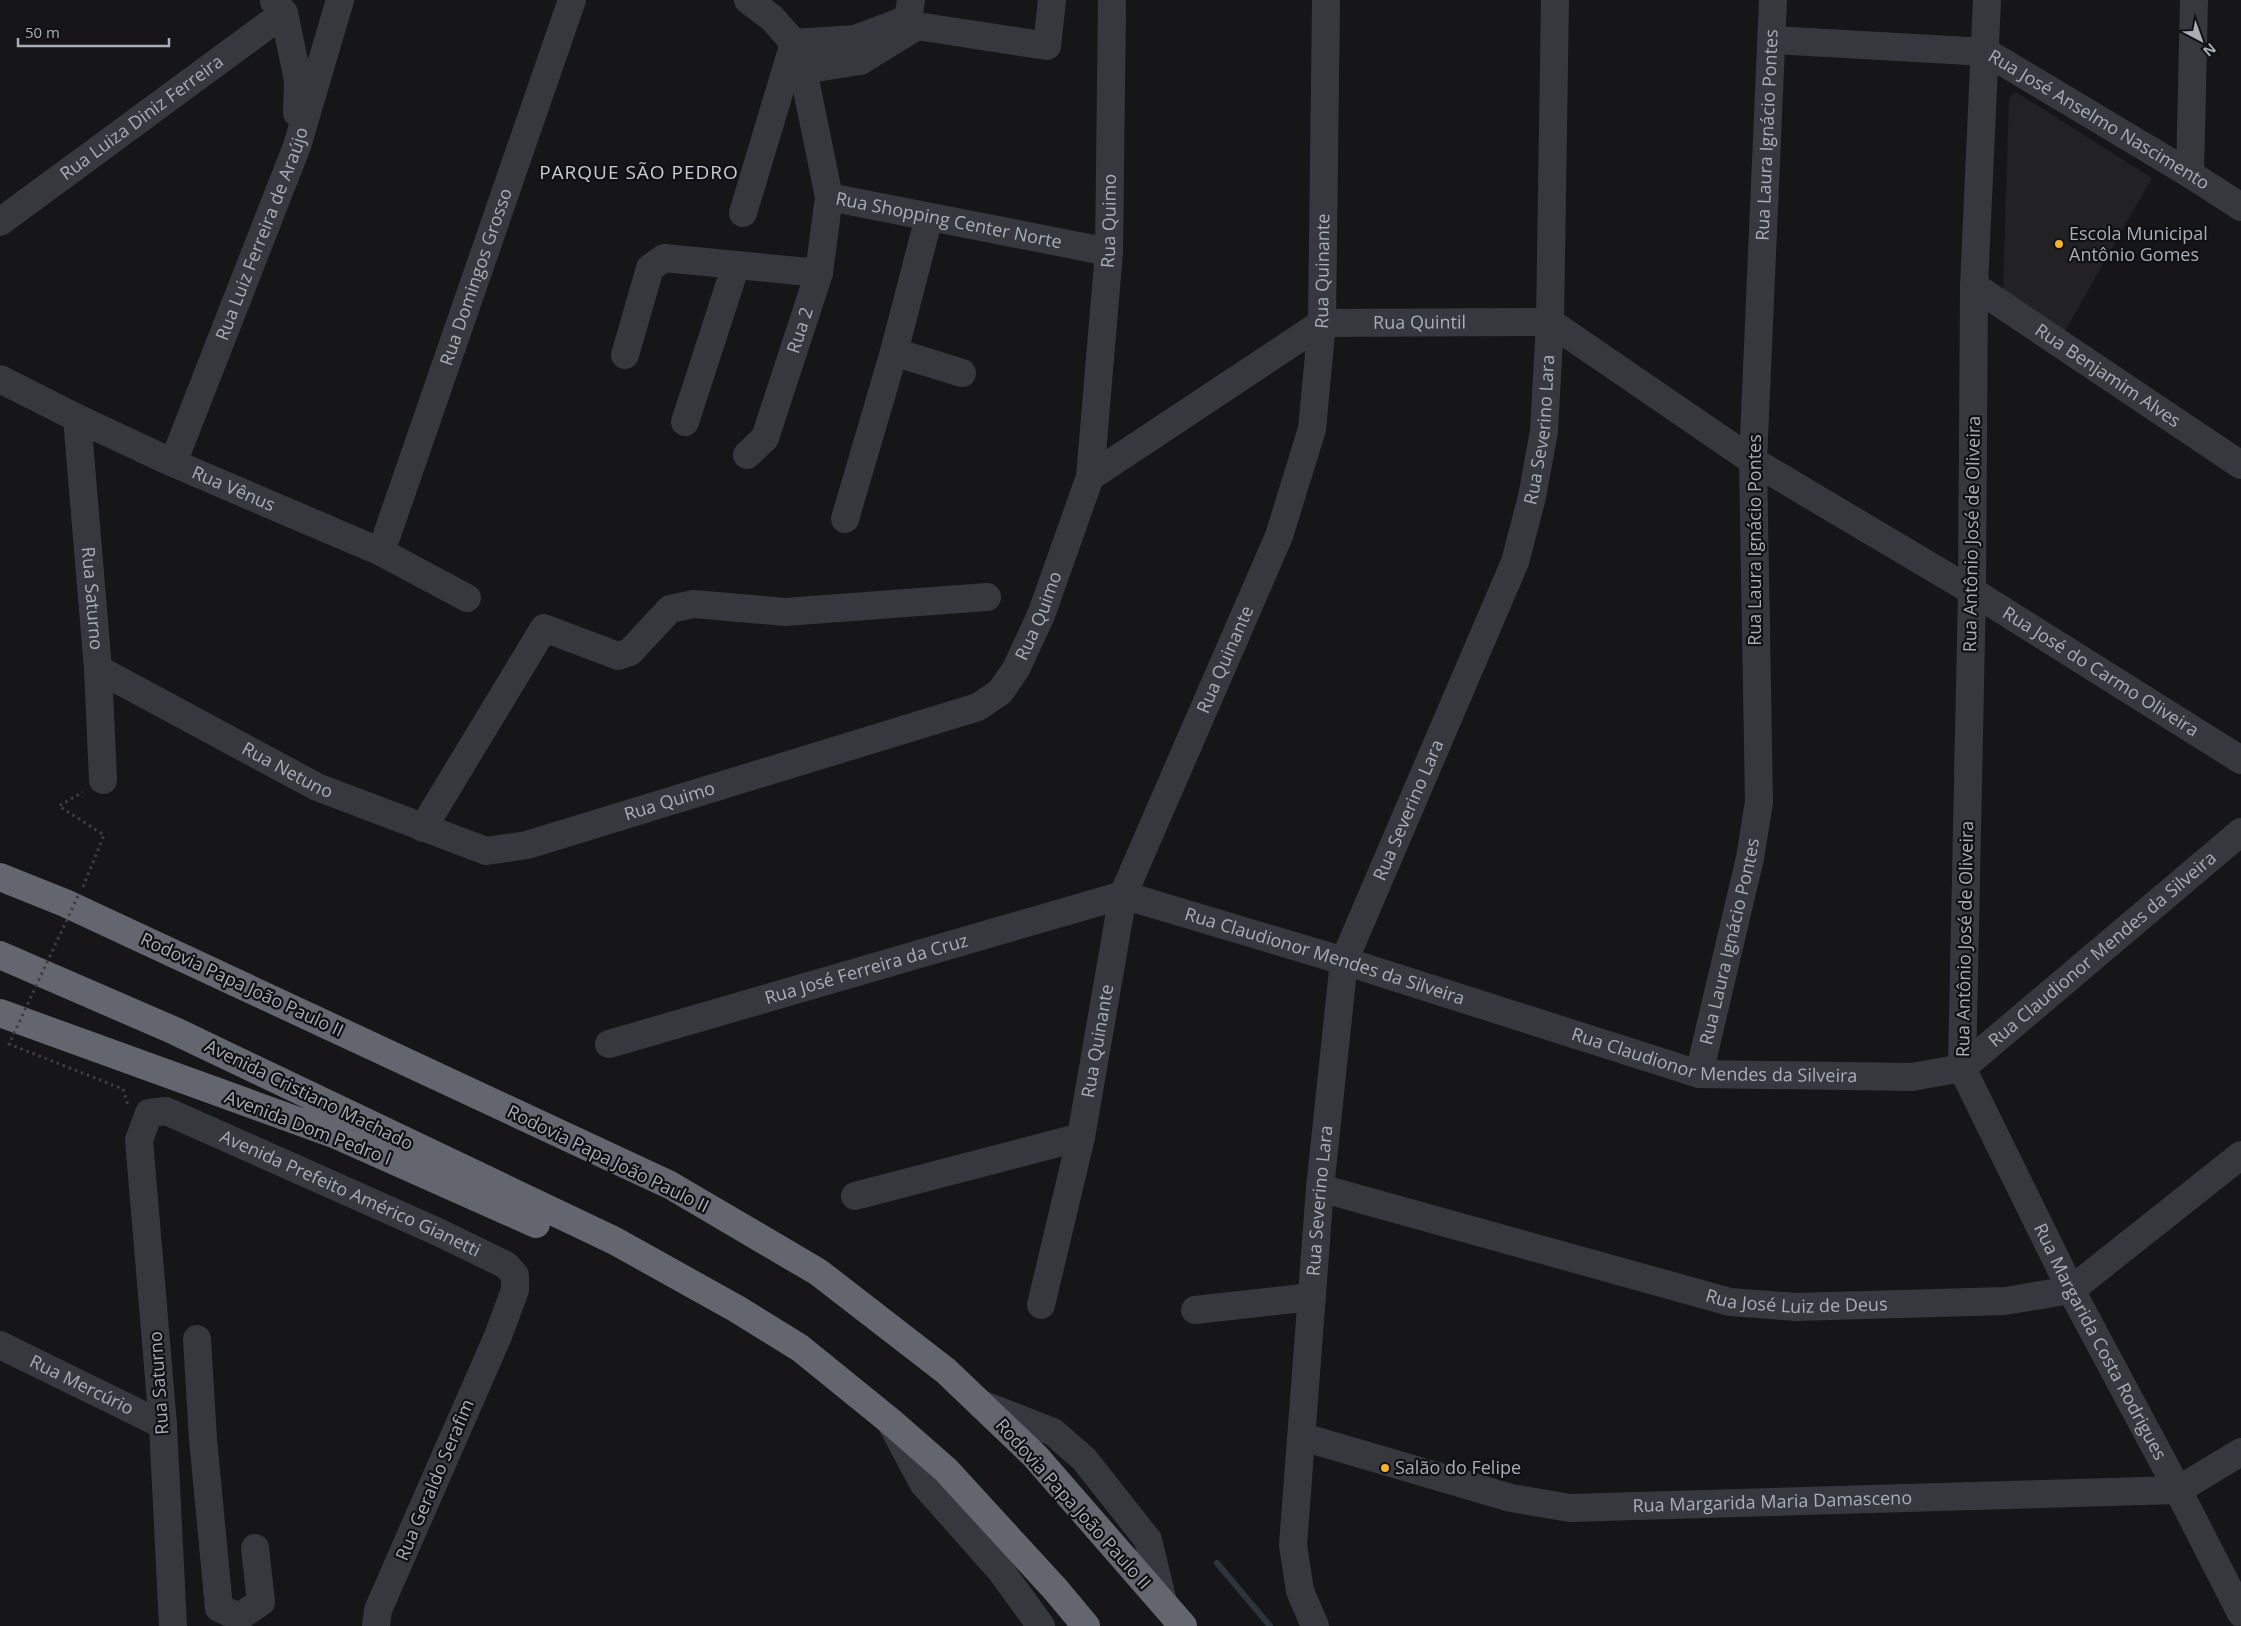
<svg xmlns="http://www.w3.org/2000/svg" width="2241" height="1626" font-family="'Open Sans',sans-serif">
<style>
.built{fill:#222225}
.lines{fill:none;stroke-linecap:round;stroke-linejoin:round}
.stream{stroke:#2c353c;stroke-width:6}
.path{stroke:#3d3f44;stroke-width:3;stroke-dasharray:2.5 4;stroke-linecap:butt}
.minor{stroke:#37383d;stroke-width:28}
.highway{stroke:#63666e;stroke-width:28}
.path-bridge{stroke:#3d3f44;stroke-width:3;stroke-dasharray:2.5 4;stroke-linecap:butt}
.poi-dot{fill:#f2b134;stroke:#111113;stroke-width:2}
.labels{text-anchor:middle;stroke-width:4.5;stroke-linejoin:round;paint-order:stroke}
.street-label{font-size:18px;fill:#a8adb8;stroke:#111113}
.poi-label{font-size:18px;fill:#a8adb8;stroke:#111113;text-anchor:start}
.neighbourhood-label{font-size:19px;letter-spacing:1px;fill:#c9ccd4;stroke:#111113}
</style>
<rect width="100%" height="100%" fill="#161618"/>
<!-- built -->
<path class="built" d="M2016,92L2152,178L2065,331L2003,290L2009,97Z"/>
<g class="lines">
<!-- stream -->
<path class="stream" d="M1217,1563L1270,1626"/>
<!-- path -->
<path class="path" d="M83,887L104,835L59,806L83,792
M123,1089L128,1105"/>
<!-- minor -->
<g class="minor">
<path id="s1" d="M1987,0L1974,286L1972,591L1962,1068L2071,1290L2178,1490L2241,1613"/>
<path d="M274,1L284,13L298,80L297,113"/>
<path id="s2" d="M1773,40L1986,52L2190,174L2241,207"/>
<path d="M803,70L860,61L917,26L1047,46L1052,0"/>
<path d="M2190,174L2194,0"/>
<path id="s3" d="M829,197L1109,252"/>
<path d="M743,213L794,43L855,39L908,19L911,0"/>
<path id="s4" d="M0,222L284,13"/>
<path id="s5" d="M1974,286L2241,465"/>
<path d="M894,352L962,373"/>
<path d="M625,355L650,268L664,258L819,273"/>
<path id="s6" d="M0,379L77,418L173,463L381,552L467,598"/>
<path id="s7" d="M77,418L98,669L103,780"/>
<path d="M685,422L736,265"/>
<path id="s8" d="M747,455L765,438L819,273L829,197L803,70L794,43L772,18L748,0"/>
<path id="s9" d="M173,463L297,146L340,0"/>
<path id="s10" d="M1090,477L1322,323L1550,322L1753,461L1972,591L2241,760"/>
<path d="M845,519L894,352L929,217"/>
<path id="s11" d="M381,552L572,0"/>
<path id="s12" d="M98,669L317,787L486,851L527,845L978,707L1000,692L1016,669L1041,615L1090,477L1109,252L1112,0"/>
<path d="M423,828L544,628L618,656L630,652L670,609L694,604L785,612L987,597"/>
<path id="s13" d="M609,1044L1123,895L1344,961L1699,1074L1912,1077L1962,1068L2241,832"/>
<path id="s14" d="M1699,1074L1750,858L1759,802L1753,461L1773,0"/>
<path id="s15" d="M1320,1188L1730,1302L1796,1307L2005,1301L2071,1290L2241,1155"/>
<path d="M855,1196L1081,1137"/>
<path id="s16" d="M1041,1305L1081,1137L1123,895L1279,536L1312,429L1322,323L1326,0"/>
<path d="M1195,1310L1312,1297"/>
<path d="M197,1339L203,1439L219,1608L239,1617L261,1602L255,1548"/>
<path id="s17" d="M0,1345L163,1425"/>
<path d="M981,1404L1053,1432L1084,1459L1148,1540L1163,1602"/>
<path d="M891,1423L923,1483L1001,1571L1041,1626"/>
<path id="s18" d="M1303,1437L1511,1498L1570,1508L2178,1490L2241,1452"/>
<path id="s19" d="M173,1626L163,1425L139,1140L149,1113L166,1111L438,1232L506,1265L515,1275V1290L498,1336L378,1610L376,1626"/>
<path id="s20" d="M1315,1626L1300,1591L1293,1545L1320,1188L1344,961L1515,562L1532,497L1544,431L1550,322L1555,0"/>
</g>
<!-- highway -->
<path class="highway" d="M0,877L65,903L670,1185L818,1272L946,1371L1035,1456L1183,1626
M0,955L175,1031L615,1241L737,1309L800,1348L890,1421L946,1470L1056,1590L1086,1626
M0,1013L334,1134L536,1224"/>
<!-- path-bridge -->
<path class="path-bridge" d="M78,896L9,1044L123,1089"/>
</g>
<!-- markers -->
<g class="poi-dot">
<circle cx="2059" cy="244" r="5"/>
<circle cx="1385" cy="1468" r="5"/>
</g>
<g class="labels">
<!-- street labels -->
<g class="street-label">
<text dy="6" stroke="none"><textPath href="#s4" startOffset="176">Rua Luiza Diniz Ferreira</textPath></text>
<text dy="6" stroke="none"><textPath href="#s2" startOffset="345">Rua José Anselmo Nascimento</textPath></text>
<text dy="6" stroke="none"><textPath href="#s14" startOffset="946">Rua Laura Ignácio Pontes</textPath></text>
<text dy="6" stroke="none"><textPath href="#s3" startOffset="122">Rua Shopping Center Norte</textPath></text>
<text dy="6" stroke="none"><textPath href="#s12" startOffset="1460">Rua Quimo</textPath></text>
<text dy="6" stroke="none"><textPath href="#s9" startOffset="246">Rua Luiz Ferreira de Araújo</textPath></text>
<text dy="6" stroke="none"><textPath href="#s16" startOffset="1080">Rua Quinante</textPath></text>
<text dy="6" stroke="none"><textPath href="#s11" startOffset="291">Rua Domingos Grosso</textPath></text>
<text dy="6" stroke="none"><textPath href="#s10" startOffset="376">Rua Quintil</textPath></text>
<text dy="6" stroke="none"><textPath href="#s8" startOffset="138">Rua 2</textPath></text>
<text dy="6" stroke="none"><textPath href="#s5" startOffset="161">Rua Benjamim Alves</textPath></text>
<text dy="6" stroke="none"><textPath href="#s20" startOffset="1240">Rua Severino Lara</textPath></text>
<text dy="6" stroke="none"><textPath href="#s6" startOffset="258">Rua Vênus</textPath></text>
<text transform="translate(1972 534) rotate(-89)" y="6">Rua Antônio José de Oliveira</text>
<text transform="translate(1755 540) rotate(-90)" y="6">Rua Laura Ignácio Pontes</text>
<text dy="6" stroke="none"><textPath href="#s7" startOffset="181">Rua Saturno</textPath></text>
<text dy="6" stroke="none"><textPath href="#s12" startOffset="1055">Rua Quimo</textPath></text>
<text dy="6" stroke="none"><textPath href="#s16" startOffset="675">Rua Quinante</textPath></text>
<text dy="6" stroke="none"><textPath href="#s10" startOffset="1159">Rua José do Carmo Oliveira</textPath></text>
<text dy="6" stroke="none"><textPath href="#s12" startOffset="215">Rua Netuno</textPath></text>
<text dy="6" stroke="none"><textPath href="#s12" startOffset="620">Rua Quimo</textPath></text>
<text dy="6" stroke="none"><textPath href="#s20" startOffset="835">Rua Severino Lara</textPath></text>
<text transform="translate(1965 939) rotate(-89)" y="6">Rua Antônio José de Oliveira</text>
<text dy="6" stroke="none"><textPath href="#s14" startOffset="136">Rua Laura Ignácio Pontes</textPath></text>
<text dy="6" stroke="none"><textPath href="#s13" startOffset="1586">Rua Claudionor Mendes da Silveira</textPath></text>
<text dy="6" stroke="none"><textPath href="#s13" startOffset="746">Rua Claudionor Mendes da Silveira</textPath></text>
<text dy="6" stroke="none"><textPath href="#s13" startOffset="268">Rua José Ferreira da Cruz</textPath></text>
<text transform="translate(242 985) rotate(25)" y="6">Rodovia Papa João Paulo II</text>
<text dy="6" stroke="none"><textPath href="#s16" startOffset="270">Rua Quinante</textPath></text>
<text dy="6" stroke="none"><textPath href="#s13" startOffset="1151">Rua Claudionor Mendes da Silveira</textPath></text>
<text transform="translate(309 1095) rotate(26)" y="6">Avenida Cristiano Machado</text>
<text transform="translate(308 1128) rotate(21)" y="6">Avenida Dom Pedro I</text>
<text transform="translate(608 1159) rotate(26)" y="6">Rodovia Papa João Paulo II</text>
<text dy="6" stroke="none"><textPath href="#s19" startOffset="735">Avenida Prefeito Américo Gianetti</textPath></text>
<text dy="6" stroke="none"><textPath href="#s20" startOffset="430">Rua Severino Lara</textPath></text>
<text dy="6" stroke="none"><textPath href="#s15" startOffset="492">Rua José Luiz de Deus</textPath></text>
<text dy="6" stroke="none"><textPath href="#s1" startOffset="1375">Rua Margarida Costa Rodrigues</textPath></text>
<text transform="translate(159 1383) rotate(-94)" y="6">Rua Saturno</text>
<text dy="6" stroke="none"><textPath href="#s17" startOffset="91">Rua Mercúrio</textPath></text>
<text transform="translate(435 1480) rotate(-67)" y="6">Rua Geraldo Serafim</text>
<text dy="6" stroke="none"><textPath href="#s18" startOffset="479">Rua Margarida Maria Damasceno</textPath></text>
<text transform="translate(1073 1504) rotate(48)" y="6">Rodovia Papa João Paulo II</text>
</g>
<!-- poi labels -->
<g class="poi-label">
<text x="2069" y="240">Escola Municipal<tspan x="2069" dy="21">Antônio Gomes</tspan></text>
<text x="1395" y="1474">Salão do Felipe</text>
</g>
<!-- neighbourhood labels -->
<g class="neighbourhood-label">
<text x="639" y="179">PARQUE SÃO PEDRO</text>
</g>
</g>
<!-- north arrow -->
<g transform="translate(2201 40) rotate(139)" stroke="#111113" stroke-width="4" paint-order="stroke">
<path d="M0-4L9 19L0 12L-9 19Z" fill="#a8adb8"/>
<text y="-8" font-size="14" font-weight="bold" text-anchor="middle" fill="#a8adb8">N</text>
</g>
<!-- scale -->
<path d="M18 38v8h151v-8" fill="none" stroke="#a8adb8" stroke-width="2.5"/>
<text x="25" y="38" font-size="15" fill="#a8adb8" stroke="#111113" stroke-width="4" paint-order="stroke">50 m</text>
</svg>
